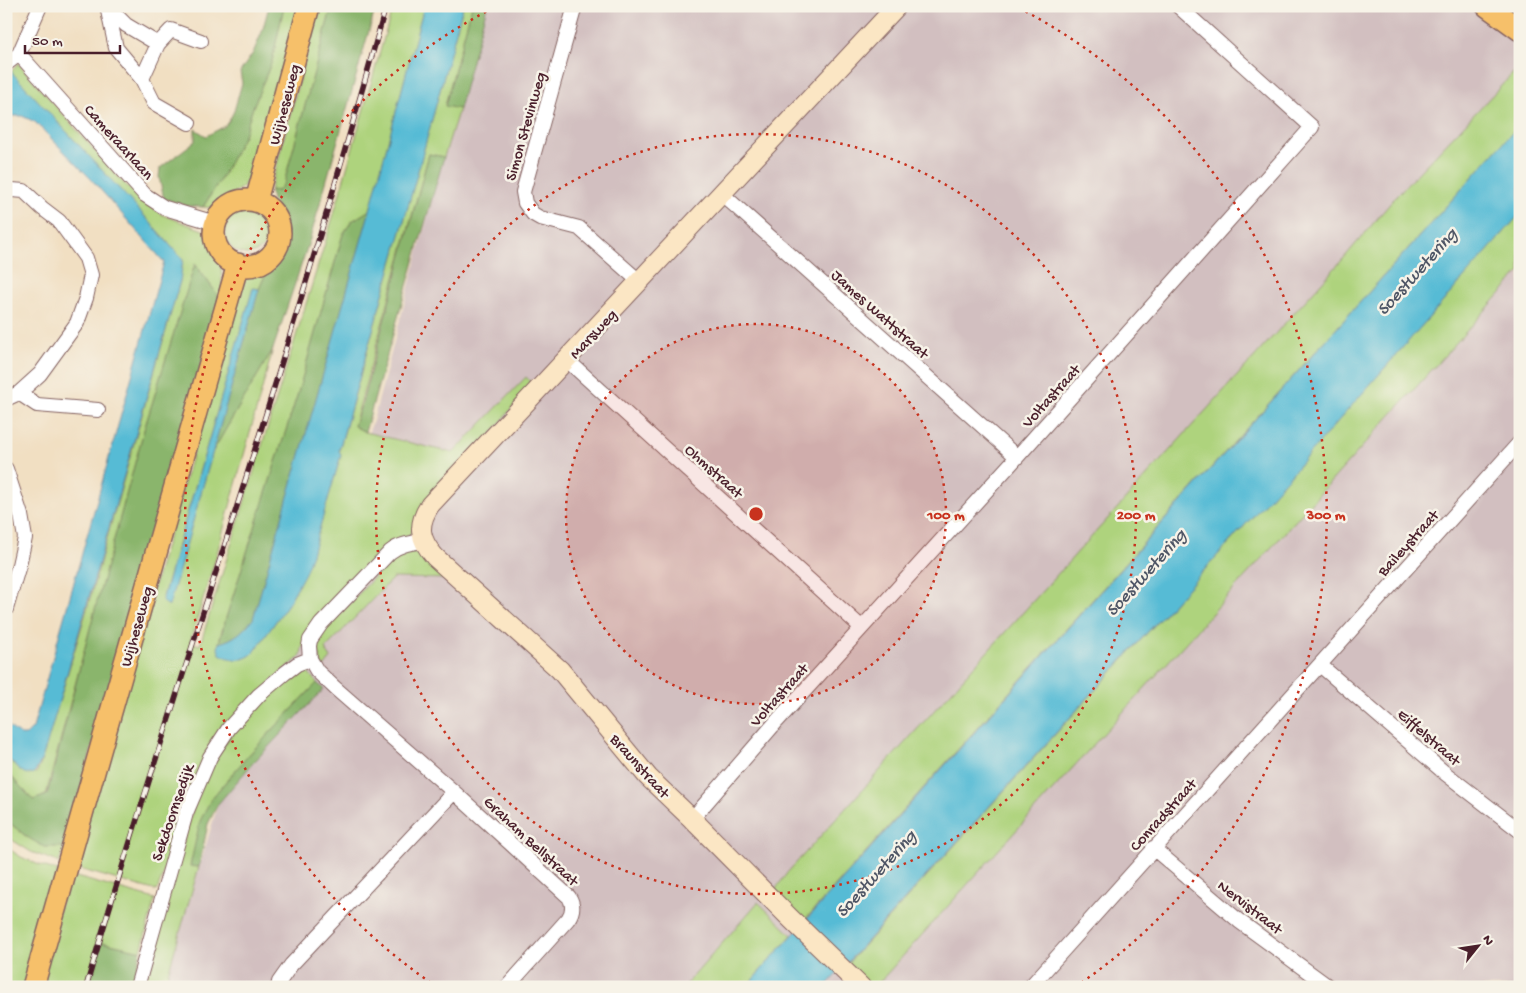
<svg xmlns="http://www.w3.org/2000/svg" width="1526" height="993" font-family="'Gochi Hand',sans-serif">
<style>
.industrial{fill:#d2bfc0}
.green{fill:#aed37d;stroke:#7c7954}
.forest{fill:#8ab56c;stroke:#6a6a4c}
.water{fill:#57bbd5;stroke:#506d80}
.lines{fill:none;stroke-linecap:round;stroke-linejoin:round}
.street-casing{stroke:#846260;stroke-width:16}
.secondary-casing{stroke:#846260;stroke-width:21}
.primary-casing{stroke:#846260;stroke-width:24}
.street{stroke:#fff;stroke-width:14}
.secondary{stroke:#fbe6c4;stroke-width:19}
.primary{stroke:#f6c06b;stroke-width:21}
.rail-casing{stroke:#4a1f2b;stroke-width:5.5}
.rail{stroke:#f7f3e8;stroke-width:4;stroke-dasharray:11;stroke-linecap:butt}
.ring{fill:none;stroke:#c8321e;stroke-width:2.5;stroke-dasharray:2.5 5}
.labels{text-anchor:middle;stroke-width:5;stroke-linejoin:round;paint-order:stroke}
.street-label{font-size:16px;fill:#4a1f2b;stroke:#f7f3e8}
.water-label{font-size:18px;font-style:italic;fill:#4f5666;stroke:#f7f3e8}
.centre{fill:#c8321e;stroke:#f7f3e8;stroke-width:2.5}
.ring-label{font-size:15px;text-anchor:middle;font-weight:bold;fill:#c8321e;stroke:#f7f3e8;stroke-width:5;stroke-linejoin:round;paint-order:stroke}
</style>
<rect width="100%" height="100%" fill="#f7f3e8"/>
<filter id="ink" filterUnits="userSpaceOnUse"><feTurbulence type="fractalNoise" baseFrequency=".02" numOctaves="2"/><feDisplacementMap in="SourceGraphic" scale="10" xChannelSelector="R" yChannelSelector="G"/><feConvolveMatrix kernelMatrix="1 2 1 2 8 2 1 2 1" color-interpolation-filters="sRGB"/></filter>
<filter id="wash" filterUnits="userSpaceOnUse"><feTurbulence type="fractalNoise" baseFrequency=".0096" numOctaves="4" result="noise"/><feDisplacementMap in="SourceGraphic" scale="20" xChannelSelector="R" yChannelSelector="G"/><feGaussianBlur stdDeviation="1.12" result="paint"/><feColorMatrix in="noise" values="0 0 0 0 0 0 0 0 0 0 0 0 0 0 0 0 0 1.4 0 .05"/><feComposite in="paint" operator="in"/></filter>
<g filter="url(#wash)">
<rect width="100%" height="100%" fill="#f1dfc2"/>
<!-- industrial -->
<path class="industrial" d="M484,6H1520V987H164L218,804L280,657L373,421Z"/>
<!-- green -->
<path class="green" d="M284,6H299L257,162L243,187L220,201L213,208L203,207L222,177L244,135L253,107L272,61Z
M319,6H332L284,183L278,191L270,190Z
M393,6H424L370,210L352,221L343,234L298,393L226,618C223,629 216,643 220,654C234,658 244,663 255,651L288,604L298,586L312,554L341,455L339,451L418,171L463,6H472L445,105L459,109L444,157L429,154L354,426L365,432L453,453L526,377L530,381V386L410,534L404,538L391,542L313,625L302,648L301,656L273,679L196,784L157,891L72,867L241,288C249,272 255,270 271,262L259,289L253,288L162,600L169,605L213,451L273,349L216,557L190,642L200,645L333,217Z
M18,63L117,176L140,199L163,215L203,230L208,237L221,268L222,283L220,298L195,264L144,430L94,613L46,795L33,800L6,771V756L15,766L36,773L40,766L87,609L180,281L183,260L149,221L11,72Z
M1520,66V124L803,922L773,893L787,873L1343,259L1399,193Z
M225 232a22 22 0 1 1 44 0a22 22 0 1 1-44 0Z
M1520,214V272L875,987H870L848,963L1295,470Z
M410,551L419,554L449,579L393,578L325,649L331,658L323,668C318,654 317,645 323,632L393,557L398,554Z
M304,667L317,683L246,758L211,799L190,866L199,867L164,987H143L198,790L210,764L245,716L285,680Z
M6,820L27,837L64,847L59,863L53,860L31,852L9,838L6,836Z
M6,847L21,857L37,864L58,871L23,987H6Z
M69,875L155,899L141,951L101,942L88,987H36Z
M758,902L792,935L746,987H684Z"/>
<!-- forest -->
<path class="forest" d="M269,6H284L272,61L253,107L244,135L222,177L203,207L188,206L165,199H164L159,177L160,168L195,141V129L206,136L225,126L230,119L234,111L242,83L240,72L253,53L262,32Z
M332,6H376L310,239L273,349L213,451L259,289L271,262L282,249L286,233L283,218L272,200L270,190L278,191L284,183Z
M472,6H487L459,109L445,106Z
M429,154L444,157L365,432L354,426L362,403Z
M370,210L253,619C243,631 235,639 219,643L226,618L298,393L343,234L352,221Z
M195,264L220,298L64,847H44L27,837L6,820V771L33,800L47,795L94,613L144,430Z
M317,683L324,689L252,764L218,804L208,824L199,867L190,866L200,821L211,799L246,758Z
M101,942L141,951L132,987H88Z"/>
<!-- water -->
<path class="water" d="M424,6H463L418,171L339,450L341,455L312,554L305,573L288,604L255,651C246,662 231,661 220,654L218,649L219,643C235,639 243,631 253,619L370,210Z
M6,66L149,221L183,260L180,281L46,747C35,779 31,784 6,756V724L16,732L21,735H26L33,728L164,262L92,180L35,122L22,116H10L6,118Z
M1520,124V214L1295,470L825,987H746Z
M253,288L259,289L169,606L162,601Z"/>
</g>
<g filter="url(#ink)">
<g class="lines">
<!-- street casing -->
<g class="street-casing">
<path id="street" d="M107,6L116,48L142,79L154,103L189,123
M107,6L126,25L158,44
M575,6L523,192L525,203L533,214L540,218L579,228L640,282
M19,54L145,195L165,208L215,223
M6,64L19,54L40,6
M142,79L158,44L171,30L201,41
M6,192L12,190L24,191L42,208L59,221L86,258L91,275L86,298L77,323L40,374L19,393L6,399
M722,194L1017,457
M567,360L861,627
M19,393L37,405L98,410
M6,469L21,515L25,538L19,565L6,609
M423,541C411,543 400,544 390,552L321,624L310,640L309,646L310,659L317,671L335,688L454,792L569,897C574,905 573,912 568,919L507,987
M1320,665L1446,774L1520,831
M692,819L777,721L1017,457L1312,127L1178,6
M1153,848L1239,921L1329,987
M137,987L186,813L210,757L229,728L259,695L285,673L297,664L310,659
M278,987L279,982L291,965L454,792
M1030,987L1520,442"/>
</g>
<!-- secondary casing -->
<g class="secondary-casing">
<path id="secondary" d="M861,987L789,917L692,819L648,777L560,670L435,557C419,539 417,525 430,505L897,6"/>
</g>
<!-- primary casing -->
<g class="primary-casing">
<path id="primary" d="M1487,6L1520,30
M214 233a33 33 0 1 1 66 0a33 33 0 1 1-66 0Z
M256,201L309,6
M33,987L238,264"/>
</g>
<!-- street -->
<use href="#street" class="street"/>
<!-- secondary -->
<use href="#secondary" class="secondary"/>
<!-- primary -->
<use href="#primary" class="primary"/>
<!-- rail casing -->
<g class="rail-casing">
<path id="rail" d="M86,987C131,832 182,679 231,525C286,353 337,180 386,6"/>
</g>
<!-- rail -->
<use href="#rail" class="rail"/>
</g>
</g>
<!-- distance rings -->
<circle cx="756" cy="514" r="190" fill="#c8321e" fill-opacity=".12"/>
<g class="ring">
<circle cx="756" cy="514" r="190"/>
<circle cx="756" cy="514" r="380"/>
<path d="M437 987A570 570 0 0 1 493 8M1019 8A570 570 0 0 1 1075 987"/>
</g>
<g class="labels">
<!-- street labels -->
<g class="street-label">
<text transform="translate(283 104) rotate(-75)" y="6">Wijheseweg</text>
<text transform="translate(524 126) rotate(-74)" y="6">Simon Stevinweg</text>
<text transform="translate(120 141) rotate(48)" y="6">Cameraarlaan</text>
<text transform="translate(881 313) rotate(42)" y="6">James Wattstraat</text>
<text transform="translate(592 333) rotate(-47)" y="6">Marsweg</text>
<text transform="translate(1050 395) rotate(-48)" y="6">Voltastraat</text>
<text transform="translate(715 470) rotate(42)" y="6">Ohmstraat</text>
<text transform="translate(1407 542) rotate(-48)" y="6">Baileystraat</text>
<text transform="translate(135 626) rotate(-74)" y="6">Wijheseweg</text>
<text transform="translate(778 694) rotate(-48)" y="6">Voltastraat</text>
<text transform="translate(1430 736) rotate(41)" y="6">Eiffelstraat</text>
<text transform="translate(641 765) rotate(48)" y="6">Braunstraat</text>
<text transform="translate(171 812) rotate(-71)" y="6">Sekdoornsedijk</text>
<text transform="translate(1162 814) rotate(-48)" y="6">Conradstraat</text>
<text transform="translate(532 840) rotate(43)" y="6">Graham Bellstraat</text>
<text transform="translate(1251 906) rotate(38)" y="6">Nervistraat</text>
</g>
<!-- water labels -->
<g class="water-label">
<text transform="translate(1416 271) rotate(-48)" y="6">Soestwetering</text>
<text transform="translate(1145 572) rotate(-48)" y="6">Soestwetering</text>
<text transform="translate(875 873) rotate(-48)" y="6">Soestwetering</text>
</g>
</g>
<circle cx="756" cy="514" r="8" class="centre"/>
<g class="ring-label">
<text x="946" y="519">100 m</text>
<text x="1136" y="519">200 m</text>
<text x="1326" y="519">300 m</text>
</g>
<!-- margin -->
<rect width="1526" height="993" fill="none" stroke="#f7f3e8" stroke-width="25"/>
<!-- north arrow -->
<g transform="translate(1478 946) rotate(60)" stroke="#f7f3e8" stroke-width="4" paint-order="stroke">
<path d="M0-4L9 19L0 12L-9 19Z" fill="#4a1f2b"/>
<text y="-8" font-size="14" font-weight="bold" text-anchor="middle" fill="#4a1f2b">N</text>
</g>
<!-- scale -->
<path d="M25 45v8h95v-8" fill="none" stroke="#4a1f2b" stroke-width="2.5"/>
<text x="32" y="45" font-size="15" fill="#4a1f2b" stroke="#f7f3e8" stroke-width="4" paint-order="stroke">50 m</text>
</svg>
